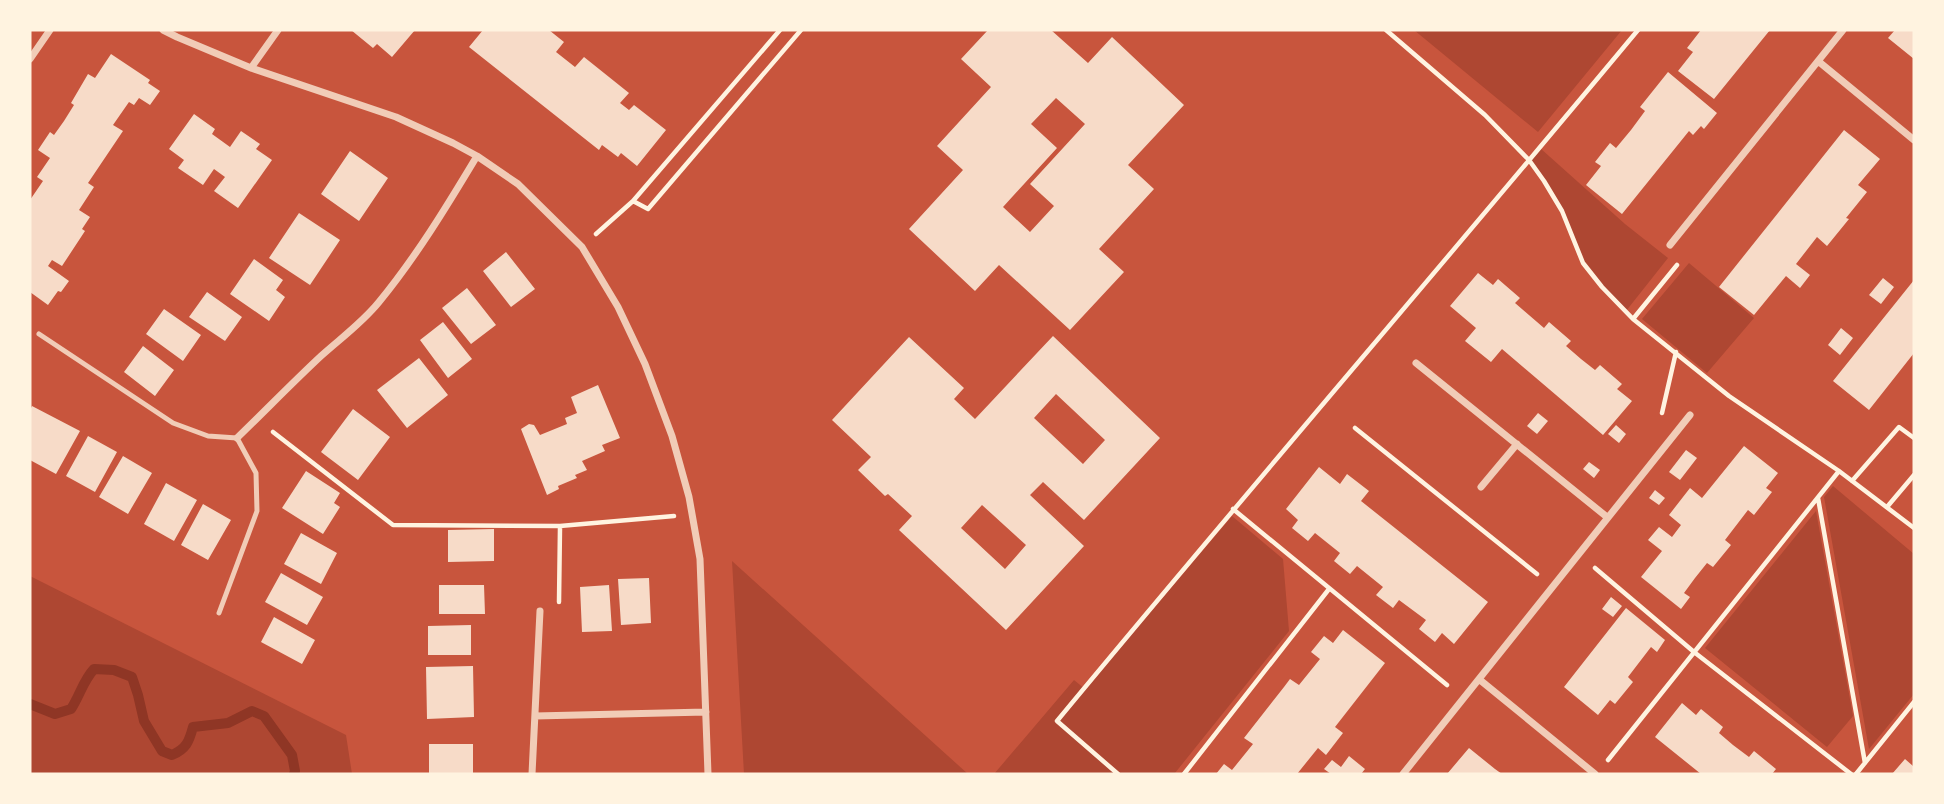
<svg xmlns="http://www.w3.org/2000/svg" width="1944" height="804" font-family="Cabin,sans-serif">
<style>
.green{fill:#ae4732}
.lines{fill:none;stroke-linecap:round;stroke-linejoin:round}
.stream{stroke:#8f3625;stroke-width:10}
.building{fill:#f7dbc8;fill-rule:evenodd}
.path{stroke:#fff3e0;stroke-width:4.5}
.service{stroke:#f1ccb7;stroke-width:5}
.minor{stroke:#f1ccb7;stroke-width:7}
</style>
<rect width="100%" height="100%" fill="#c8553d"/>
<!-- green -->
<path class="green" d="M1414,30H1622L1538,132Z
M1540,148L1625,224L1668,258L1626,311L1583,263L1562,211L1529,160Z
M1689,263L1754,318L1707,373L1642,319Z
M1833,486L1914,554V694L1869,749L1824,497Z
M1816,511L1853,716L1827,747L1705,648Z
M1232,516L1283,559L1289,631L1175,773L1176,774H994L1074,680L1085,689Z
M732,561L968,774H744Z
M30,576L346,735L352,774H30Z"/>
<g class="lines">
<!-- stream -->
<path class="stream" d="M30,704L55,714L71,709C80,695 83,681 94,669L114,670L132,677L138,695L144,721L162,751L172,755C186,749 189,742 193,727L228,723L252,711L264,716L292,755L295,771L294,774"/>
</g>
<!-- building -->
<path class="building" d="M351,30H415L392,57L377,44L373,48Z
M483,30H549L564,42L556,52L575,67L584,57L629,93L620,103L629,110L634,105L666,130L637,166L621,153L618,157L602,145L599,150L469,47Z
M988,30H1051L1088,63L1112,37L1184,105L1128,165L1154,189L1099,249L1124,272L1070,330L999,265L975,291L909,229L963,170L937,146L991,87L961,59ZM1056,98L1085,124L1030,184L1054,206L1030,232L1003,207L1057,148L1031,124Z
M1701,30H1770L1714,99L1678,71L1693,52L1687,48Z
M1895,30H1914V59L1888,38Z
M111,54L150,80L148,83L160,91L150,105L139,98L134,105L129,102L113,125L123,131L88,183L94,187L79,210L90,217L82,229L85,231L62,266L52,260L48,266L69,281L61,292L58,291L48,305L30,292V200L43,181L37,177L50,158L38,150L50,132L54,135L64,121L74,105L71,103L88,74L95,78Z
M1668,72L1717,113L1704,129L1701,126L1693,135L1689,131L1622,214L1586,185L1601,166L1595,162L1610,143L1616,148L1631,130L1645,111L1640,107Z
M194,114L215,129L212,134L230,147L241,131L260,144L256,149L272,160L238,208L214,191L225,177L214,169L203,185L178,168L184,160L169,149Z
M1844,130L1880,159L1858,185L1867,192L1846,218L1849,219L1827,246L1817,237L1796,264L1810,275L1800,288L1786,276L1754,315L1719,287Z
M350,151L388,178L359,221L321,194Z
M299,213L340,240L310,285L269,258Z
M506,252L535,289L511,307L483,271Z
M254,259L283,280L276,290L285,297L269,321L230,294Z
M1478,273L1493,285L1498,279L1520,298L1515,303L1544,328L1549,322L1571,341L1566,346L1581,359L1595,370L1600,365L1622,384L1617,389L1632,401L1603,435L1502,349L1491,362L1465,341L1476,328L1450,306Z
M1883,278L1894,287L1881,304L1869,295Z
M1914,280V353L1869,410L1833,381Z
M467,288L496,325L471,344L442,308Z
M207,292L242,317L225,341L189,317Z
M164,309L201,335L183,361L146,334Z
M443,322L472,359L448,378L420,340Z
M1841,328L1853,338L1840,355L1828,345Z
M1053,336L1160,438L1084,520L1043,482L1030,495L1084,546L1006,630L899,530L912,516L888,494L885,496L858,470L871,457L832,420L909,337L964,388L954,399L975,419ZM1056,394L1105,440L1083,464L1034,418ZM982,505L1026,545L1005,569L961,528Z
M143,346L174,370L155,396L124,372Z
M419,358L448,395L407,428L377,390Z
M598,385L620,438L602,445L605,451L582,461L587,470L575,475L577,478L558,486L559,489L547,495L521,429L529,424L534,425L540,435L567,424L565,418L577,413L571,397Z
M32,406L80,431L56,474L30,460V410Z
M353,409L390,437L358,480L321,452Z
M1538,413L1548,421L1537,434L1527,426Z
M1616,425L1626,434L1619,443L1608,434Z
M88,436L117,452L95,492L66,476Z
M1744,446L1778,473L1766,488L1772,492L1754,515L1748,510L1725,540L1731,545L1713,567L1707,563L1695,578L1684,593L1690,597L1681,609L1641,577L1662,551L1648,540L1659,527L1672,537L1681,525L1669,515L1690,488L1702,498Z
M1686,450L1697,458L1680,480L1669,472Z
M123,456L152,473L128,514L99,497Z
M1589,462L1600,470L1594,478L1583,469Z
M1319,467L1340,484L1347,474L1369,491L1361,501L1488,602L1454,644L1442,633L1435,642L1419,629L1426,620L1399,600L1393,608L1376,595L1383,587L1357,566L1350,574L1334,561L1340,553L1315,533L1308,541L1292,528L1298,520L1286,509Z
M306,471L340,493L334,503L340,507L323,534L282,508Z
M166,483L197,500L174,541L144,524Z
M1655,490L1665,498L1659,505L1649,498Z
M203,504L231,520L208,560L181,545Z
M494,529V561L448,562V530Z
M301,533L337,553L321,584L284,564Z
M281,573L323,597L307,625L265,602Z
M649,578L651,623L621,625L618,579Z
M439,585H484L485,614H439Z
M609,585L612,631L582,632L580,587Z
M1611,597L1622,606L1613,617L1602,609Z
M1626,608L1665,640L1657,652L1651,647L1628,677L1633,682L1615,704L1610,700L1598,715L1564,687Z
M274,617L315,640L302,664L261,642Z
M471,625V655H428V626Z
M1343,630L1385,663L1335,727L1343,733L1326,755L1318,748L1297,774H1216L1224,764L1232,770L1253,744L1244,738L1284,687L1290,679L1299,685L1320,659L1311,652L1324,636L1333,643Z
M473,666L474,717L427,719L426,667Z
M1682,703L1696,715L1701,709L1723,727L1719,733L1733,745L1749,757L1754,751L1776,769L1772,774H1701L1655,737Z
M429,744H473V774H429Z
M1469,748L1495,769L1502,774H1447Z
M1349,756L1365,769L1361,774H1331L1324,769L1332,760L1341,767Z
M1905,759L1913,766L1914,764V774H1892Z"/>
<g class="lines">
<!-- path -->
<path class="path" d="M1386,30L1485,115L1529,160L1544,181L1562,211L1583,263L1602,287L1633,319L1729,396L1839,471L1914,528
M633,201L648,209L801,30
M596,234L633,201L780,30
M1633,319L1677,265
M1662,413L1676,352
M1355,428L1537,574
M273,432L393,525L560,526L674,516
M1852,481L1899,427L1914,438
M1818,498L1865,763
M1887,507L1914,475
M1233,509L1447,685
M1595,568L1694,652L1851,774
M559,602L560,527
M1608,760L1839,471
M1118,774L1057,721C1249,489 1446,261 1638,30
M1184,774L1329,589
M1856,774L1914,702"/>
<!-- service -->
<path class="service" d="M39,334L173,423L208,436L237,438L256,473L257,511L219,613"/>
<!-- minor -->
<path class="minor" d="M163,30L177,37L251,68L396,117L453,143L477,156L518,184L582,247L618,307L645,364L672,436L689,497L700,559L708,774
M30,59L50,30
M1818,61L1914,140
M251,68L278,30
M1670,245L1843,30
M1416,363L1607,517
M237,438C265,411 292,383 321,356C341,338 362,323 379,302C416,257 447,206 477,156
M1481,487L1517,444
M1480,680L1595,774
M535,716L706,712
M532,774L540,611
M1403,774L1690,415"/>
</g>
<!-- border -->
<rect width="1944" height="804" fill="none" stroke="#fff3e0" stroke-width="63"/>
</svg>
